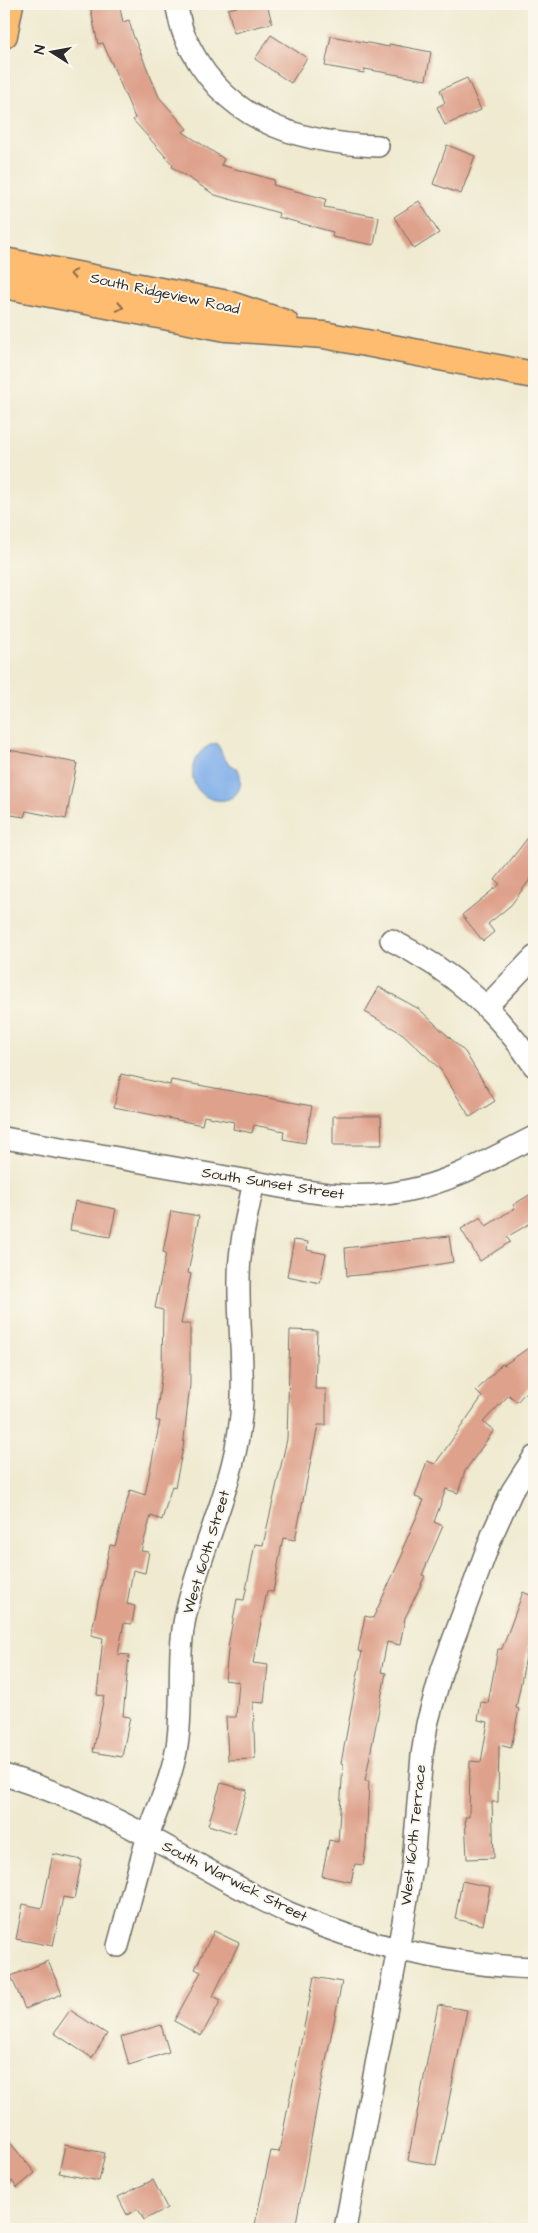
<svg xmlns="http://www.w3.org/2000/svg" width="538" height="2233" font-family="'Architects Daughter',sans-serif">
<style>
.water{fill:#7fafe9;stroke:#556d8a}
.building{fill:#dea18b}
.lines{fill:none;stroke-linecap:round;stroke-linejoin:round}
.minor-casing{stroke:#706e65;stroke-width:24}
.major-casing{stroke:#706e65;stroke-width:29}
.minor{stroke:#fff;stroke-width:21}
.major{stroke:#fdbc70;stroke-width:26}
.oneway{stroke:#8a6c4a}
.labels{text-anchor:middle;stroke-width:4;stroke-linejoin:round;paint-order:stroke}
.street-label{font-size:15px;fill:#2b2b2b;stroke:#fbf7ec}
</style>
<rect width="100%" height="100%" fill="#fbf7ec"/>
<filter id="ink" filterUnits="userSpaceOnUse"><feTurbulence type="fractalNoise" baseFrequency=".02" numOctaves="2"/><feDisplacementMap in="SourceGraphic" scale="10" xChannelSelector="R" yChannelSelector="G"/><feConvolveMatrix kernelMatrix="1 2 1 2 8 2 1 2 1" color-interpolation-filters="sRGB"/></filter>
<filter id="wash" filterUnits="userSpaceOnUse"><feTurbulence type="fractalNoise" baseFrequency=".0096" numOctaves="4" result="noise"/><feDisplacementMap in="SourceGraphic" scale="20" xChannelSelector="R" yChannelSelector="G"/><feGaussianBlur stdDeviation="1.12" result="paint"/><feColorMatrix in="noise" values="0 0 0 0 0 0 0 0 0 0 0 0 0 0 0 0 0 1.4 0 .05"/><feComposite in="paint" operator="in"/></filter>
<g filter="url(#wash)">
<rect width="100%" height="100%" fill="#efead0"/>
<!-- water -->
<path class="water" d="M216,743C221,748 221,754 225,759C229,766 239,766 240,775C247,813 186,807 193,766C195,755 206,745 216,743Z"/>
<g id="blocks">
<!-- building -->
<path class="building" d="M98,4H119L123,22L129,20L133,35L159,97L187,129L183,132L224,159L221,165L274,180L273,185L326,199L324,207L379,217L374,245L332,237L333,232L278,217L279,213L215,195L172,167L173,165L133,120L135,118L103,43L98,44L90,6Z
M236,4H267L272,23L234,33L228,9L237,7Z
M271,35L307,58L291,83L255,59Z
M331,36L389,47V44L431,52L426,80L365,69L364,73L325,66Z
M467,78L481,110L445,125L437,107L445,103L440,90Z
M447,145L475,156L461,194L433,184Z
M419,201L439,233L414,249L394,217Z
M4,749L77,763L66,819L26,811L24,817L5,814Z
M534,830V874L511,905L488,924L494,932L483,941L462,915L500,884L495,880Z
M379,987L419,1009L465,1052L495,1101L470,1117L440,1069L403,1034L365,1012Z
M121,1074L170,1085L171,1080L312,1106L305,1143L283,1139L284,1131L254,1125L252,1133L233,1129L234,1122L204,1116L202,1125L114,1107Z
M333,1116H381L382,1145H333Z
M534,1192V1221L507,1237L510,1242L480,1261L461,1229L481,1217L486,1226L515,1208L513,1205Z
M75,1201L116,1209L110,1237L70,1230Z
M171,1211L199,1216L188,1273L191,1274L181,1324H190V1384L183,1448L175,1487L172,1486L162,1520L151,1516L141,1551L149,1552L145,1573L133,1570L127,1604L135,1606L132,1624L124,1623L118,1654L129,1655L123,1716L130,1717L122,1757L93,1752L104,1696L97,1695L103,1638L91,1635L110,1545L115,1546L130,1490L145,1495L160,1421H156L162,1369L163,1310L155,1308L166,1253L163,1252Z
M449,1236L453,1262L392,1272L347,1276L345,1248Z
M294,1240L308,1242L307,1250L326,1254L320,1283L287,1276Z
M290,1330L317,1331L315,1389H326V1425H318L295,1540L283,1538L273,1592L267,1591L253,1663L268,1665L264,1703L253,1702L255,1759L228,1760L226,1717H236L239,1682L225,1680L229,1641L237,1599L244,1600L255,1544L263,1545L287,1439Z
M534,1344V1383L517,1402L509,1395L483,1422L494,1430L465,1471L458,1493L446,1489L434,1522L443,1526L422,1575L425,1576L405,1618L400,1645L387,1642L381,1672L386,1673L365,1781H369L366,1848L363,1865L355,1864L351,1882L322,1876L329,1840L338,1842L343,1764L341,1763L362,1652L358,1651L365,1616L373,1618L404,1551L402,1550L424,1500L415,1497L427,1461L435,1464L482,1397L476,1391L502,1364L504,1365Z
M523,1592L534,1597V1643L529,1641L516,1708L519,1709L511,1748L499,1745L498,1802H492L494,1858L467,1859L465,1817H469L470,1761L481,1762L488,1722L478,1720L481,1702L488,1703L498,1649H502Z
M221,1783L247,1790L234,1833L208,1825Z
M53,1854L82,1860L74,1899L63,1897L53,1946L16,1939L23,1904L42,1908Z
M462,1881L490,1887L483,1925L455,1919Z
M214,1931L239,1943L213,1996L221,2000L201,2036L174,2021L201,1972L195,1969Z
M48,1961L62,1994L25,2009L11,1976Z
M314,1977L342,1982L318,2100L295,2229H254L271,2151L279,2152Z
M438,2005L467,2010L436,2165L408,2160Z
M70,2010L107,2034L92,2058L54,2033Z
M161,2025L169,2052L129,2065L121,2037Z
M4,2135L35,2173L17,2188L12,2181L4,2188Z
M65,2145L105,2153L99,2181L59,2173Z
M153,2180L167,2208L144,2220L138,2209L127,2215L118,2197Z"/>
</g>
</g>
<g filter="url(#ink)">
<use href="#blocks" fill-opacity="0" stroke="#706e65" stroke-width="1"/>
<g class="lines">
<!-- minor casing -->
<g class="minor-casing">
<path id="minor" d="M176,4C179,14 180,27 185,37C221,119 294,143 378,146
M391,940C451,970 497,1010 534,1066
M487,1006L534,957
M4,1138C76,1150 148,1163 221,1176C281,1186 345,1204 405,1191C452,1182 492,1158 534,1137
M4,1775C55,1790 103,1812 149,1837C196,1862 241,1891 289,1913C365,1946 451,1965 534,1968
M118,1946C128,1910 137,1872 148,1836C158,1806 172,1778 177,1746C184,1702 176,1657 186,1613C201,1549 232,1489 240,1424C246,1376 238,1327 239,1279C239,1246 247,1214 254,1182
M345,2229L402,1928L413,1863L422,1755L427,1724L442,1670L493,1533L512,1491L534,1457"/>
</g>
<!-- major casing -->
<g class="major-casing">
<path id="major" d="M4,35L10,4
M4,261L228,304L285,323
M4,285L226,328L324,335L534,375"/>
</g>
<!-- minor -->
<use href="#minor" class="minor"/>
<!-- major -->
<use href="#major" class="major"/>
</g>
<!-- one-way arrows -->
<defs><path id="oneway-chevron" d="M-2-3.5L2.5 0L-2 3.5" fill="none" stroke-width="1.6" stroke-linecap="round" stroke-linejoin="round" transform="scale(1.25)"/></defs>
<g class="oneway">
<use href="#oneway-chevron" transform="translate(73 274) rotate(-169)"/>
<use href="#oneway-chevron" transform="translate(120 307) rotate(11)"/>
</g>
</g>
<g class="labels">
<!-- street labels -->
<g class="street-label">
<text transform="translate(165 293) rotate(12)" y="5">South Ridgeview Road</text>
<text transform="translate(273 1183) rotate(9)" y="5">South Sunset Street</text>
<text transform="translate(206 1552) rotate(-73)" y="5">West 160th Street</text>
<text transform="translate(413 1835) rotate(-84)" y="5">West 160th Terrace</text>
<text transform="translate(235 1881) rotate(27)" y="5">South Warwick Street</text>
</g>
</g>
<!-- margin -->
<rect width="538" height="2233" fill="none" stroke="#fbf7ec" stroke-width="20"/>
<!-- north arrow -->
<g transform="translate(52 52) rotate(281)" stroke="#fbf7ec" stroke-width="4" paint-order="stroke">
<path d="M0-4L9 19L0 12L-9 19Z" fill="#2b2b2b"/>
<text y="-8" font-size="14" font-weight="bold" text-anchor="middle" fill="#2b2b2b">N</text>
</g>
</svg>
